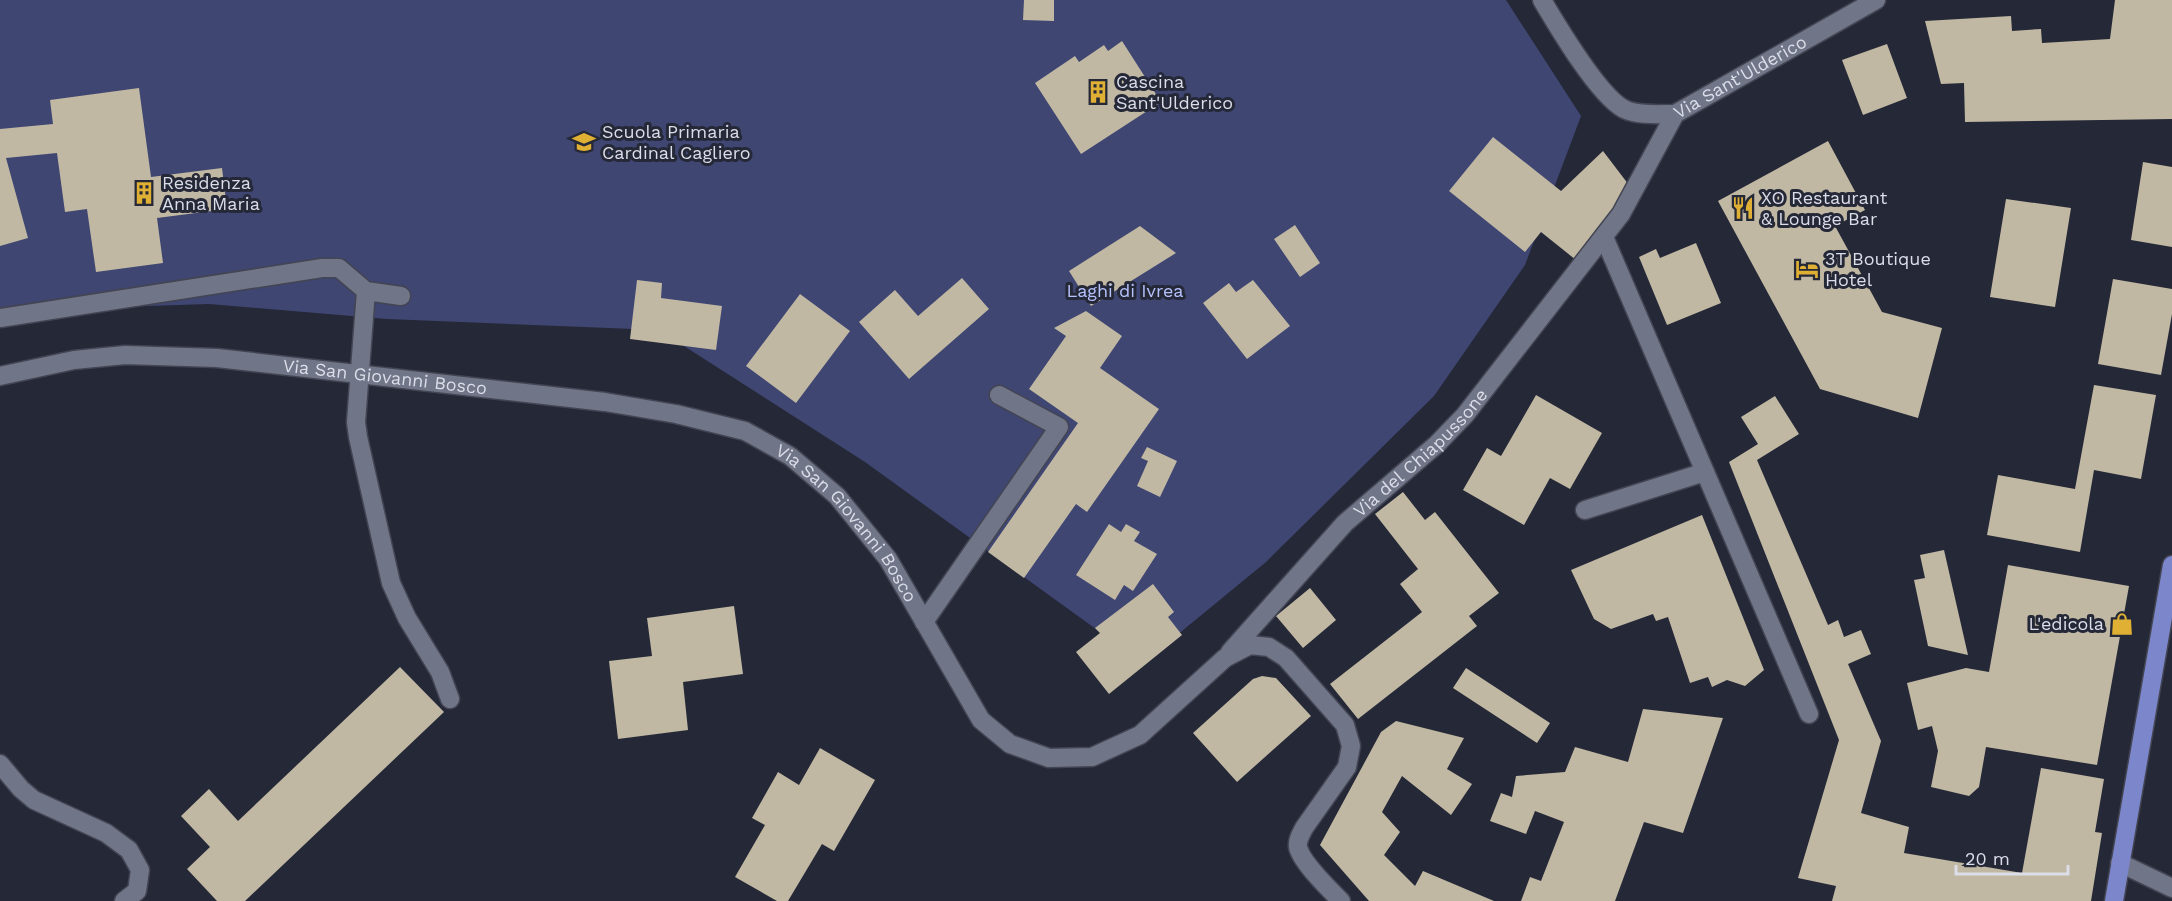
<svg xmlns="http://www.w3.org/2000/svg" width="2172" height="901" font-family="'Work Sans',sans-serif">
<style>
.green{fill:#3f4672}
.building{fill:#c1b8a3}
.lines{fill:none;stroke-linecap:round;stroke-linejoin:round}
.lane-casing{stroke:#434553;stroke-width:21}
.street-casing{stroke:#434553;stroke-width:21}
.primary-casing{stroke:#434553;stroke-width:21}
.lane{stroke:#717588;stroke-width:18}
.street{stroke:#717588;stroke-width:18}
.primary{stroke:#7c86ca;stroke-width:18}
.labels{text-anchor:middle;stroke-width:6;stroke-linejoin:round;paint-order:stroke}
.street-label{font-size:18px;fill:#dbdde8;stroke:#252837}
.poi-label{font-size:18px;fill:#dbdde8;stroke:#252837;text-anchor:start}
.park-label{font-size:18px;fill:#b6c2fc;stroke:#252837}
</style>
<rect width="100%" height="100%" fill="#252837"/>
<!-- green -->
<path class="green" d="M0,0H1506L1581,116L1525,265L1434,396L1266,562L1143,663L865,462L659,330L387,319L209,304L54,309L0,325Z"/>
<!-- building -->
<path class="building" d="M1024,0H1054V21L1023,20Z
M2115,0H2172V119L1965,122L1964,83L1941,84L1925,21L2011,16L2012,31L2041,29L2042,43L2110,39Z
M1122,41L1161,102L1081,154L1035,83L1075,56L1079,62L1104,45L1108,51Z
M1887,44L1907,98L1863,115L1842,60Z
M139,88L151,177L222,168L227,209L157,218L163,263L96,272L87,209L65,212L57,153L6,158L28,238L0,246V129L53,124L50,100Z
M1493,137L1561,191L1603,151L1632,189L1576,260L1541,232L1525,252L1449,191Z
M1828,141L1865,210L1835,226L1882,312L1942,328L1918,418L1820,389L1718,201Z
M2143,162L2172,167V247L2131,240Z
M2006,199L2071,208L2055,307L1990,297Z
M1295,225L1320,263L1300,277L1274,239Z
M1140,226L1176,253L1091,306L1069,271Z
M1696,243L1721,303L1667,325L1639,257L1656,249L1660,258Z
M962,278L989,309L909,379L859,322L895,290L918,316Z
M2113,279L2172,289V314L2161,375L2098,364Z
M637,280L662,283L661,298L722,306L716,350L630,339Z
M1253,280L1290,326L1247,359L1203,303L1229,283L1236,292Z
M800,294L850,331L796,403L746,366Z
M1086,311L1122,336L1100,368L1159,409L1087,512L1076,504L1024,578L988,552L1078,423L1029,389L1066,336L1054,328Z
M2094,385L2156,395L2141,479L2094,470L2080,552L1987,535L1998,475L2075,489Z
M1536,395L1602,433L1570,489L1550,478L1524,525L1463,490L1487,448L1501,456Z
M1775,396L1799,434L1757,460L1828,625L1838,620L1844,637L1861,630L1871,654L1848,664L1881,741L1861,813L1909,827L1904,853L2022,873L2041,768L2104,779L2095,832L2102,833L2091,901H1832L1836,886L1798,878L1839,740L1729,462L1758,444L1741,417Z
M1147,447L1177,461L1160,497L1137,486L1148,461L1141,458Z
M1403,492L1425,520L1435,512L1499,593L1469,616L1477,626L1358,719L1330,684L1422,612L1400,584L1418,569L1375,514Z
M1702,515L1764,670L1745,686L1727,680L1712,687L1708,677L1690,683L1668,617L1656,621L1653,614L1611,629L1594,619L1571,570Z
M1109,524L1121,532L1126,524L1140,532L1134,541L1157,554L1133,591L1124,585L1115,600L1076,575Z
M1944,550L1968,655L1928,646L1914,580L1925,578L1920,555Z
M2008,565L2129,586L2097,765L1986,747L1979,787L1969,796L1931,787L1938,751L1932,726L1918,730L1907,683L1966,668L1989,672Z
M1153,584L1174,612L1168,617L1182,635L1109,694L1076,652L1100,633L1095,628Z
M1310,588L1336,620L1303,648L1276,616Z
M734,606L743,674L683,682L688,730L618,739L609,661L652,656L647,618Z
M400,667L444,712L245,901H217L187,869L210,847L181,816L209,789L238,821Z
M1466,668L1550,723L1537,743L1453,688Z
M1262,676L1276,678L1311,716L1237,782L1193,733L1253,679Z
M1643,709L1723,718L1683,833L1644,822L1615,901H1521L1530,877L1541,881L1564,822L1535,811L1526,834L1490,821L1501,793L1512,797L1516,776L1565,772L1575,747L1628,762Z
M1396,721L1464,738L1447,769L1472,784L1451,815L1402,776L1382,812L1400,832L1384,855L1415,886L1423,871L1494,901H1369L1320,845L1381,732Z
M820,748L875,780L834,851L822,844L788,901H777L735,877L765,825L752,818L778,772L799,785Z"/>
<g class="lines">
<!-- lane casing -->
<g class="lane-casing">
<path id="lane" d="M366,291L401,296
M0,318L322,268H339L366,291L356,422L358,437L391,583L407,618L440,672L450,699
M0,764L21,789L34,800L106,833L129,850L140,870L137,891L124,901
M2120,863L2172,888"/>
</g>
<!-- street casing -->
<g class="street-casing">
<g id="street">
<path id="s1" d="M1542,0C1558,27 1598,95 1624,109C1638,116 1660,114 1675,114L1876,0"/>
<path d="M1604,237L1809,714"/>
<path id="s2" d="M0,376L74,360L125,355L217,358L605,402L676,414L745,431L790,456L837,496L888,559L981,720L1010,744L1049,758L1092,757L1140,735L1225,658L1250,645L1269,647L1286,658L1345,725L1351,746L1347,767L1304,828C1301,834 1297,840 1298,847C1301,862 1330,890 1341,901"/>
<path d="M1585,510L1705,472"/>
<path d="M924,622L1059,427L999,395"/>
<path id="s3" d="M1230,652L1345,523L1437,444L1465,415L1621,214L1675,114"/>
</g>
</g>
<!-- primary casing -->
<g class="primary-casing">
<path id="primary" d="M2114,901L2172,565"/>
</g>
<!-- lane -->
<use href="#lane" class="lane"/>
<!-- street -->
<use href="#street" class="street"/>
<!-- primary -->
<use href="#primary" class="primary"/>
</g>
<!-- icons -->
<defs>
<g id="building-bare" transform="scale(1.8)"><path d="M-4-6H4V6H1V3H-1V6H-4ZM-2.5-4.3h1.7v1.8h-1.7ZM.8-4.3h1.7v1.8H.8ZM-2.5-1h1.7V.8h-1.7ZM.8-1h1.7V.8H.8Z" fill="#e0b034" stroke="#252837" stroke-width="2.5" paint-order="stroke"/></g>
<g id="school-bare" transform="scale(1.8)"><path d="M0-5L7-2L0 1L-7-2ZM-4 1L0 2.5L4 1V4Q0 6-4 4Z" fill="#e0b034" stroke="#252837" stroke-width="2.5" paint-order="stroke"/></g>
<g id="restaurant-bare" transform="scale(1.8)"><path d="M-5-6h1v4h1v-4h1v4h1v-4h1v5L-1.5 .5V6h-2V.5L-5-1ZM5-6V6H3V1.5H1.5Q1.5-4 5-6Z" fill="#e0b034" stroke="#252837" stroke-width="2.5" paint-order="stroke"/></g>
<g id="hotel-bare" transform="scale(1.8)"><path d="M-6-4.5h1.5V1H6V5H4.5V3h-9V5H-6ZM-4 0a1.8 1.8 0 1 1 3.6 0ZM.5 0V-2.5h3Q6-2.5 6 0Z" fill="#e0b034" stroke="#252837" stroke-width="2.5" paint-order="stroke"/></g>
<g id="shop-bare" transform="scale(1.8)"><path d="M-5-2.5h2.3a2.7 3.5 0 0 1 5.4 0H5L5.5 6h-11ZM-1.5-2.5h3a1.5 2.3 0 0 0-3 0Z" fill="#e0b034" stroke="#252837" stroke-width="2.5" paint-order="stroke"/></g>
</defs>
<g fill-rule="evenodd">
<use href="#building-bare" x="1098" y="92"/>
<use href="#school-bare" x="584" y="142"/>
<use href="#building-bare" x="144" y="193"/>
<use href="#restaurant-bare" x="1743" y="208"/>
<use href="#hotel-bare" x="1807" y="269"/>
<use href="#shop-bare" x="2122" y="624"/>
</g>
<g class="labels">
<!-- street labels -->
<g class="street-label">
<text dy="6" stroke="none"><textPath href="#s1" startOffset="264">Via Sant'Ulderico</textPath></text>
<text dy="6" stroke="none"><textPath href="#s2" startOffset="388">Via San Giovanni Bosco</textPath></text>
<text dy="6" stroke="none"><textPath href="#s3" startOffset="276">Via del Chiapussone</textPath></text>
<text dy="6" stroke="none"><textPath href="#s2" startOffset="892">Via San Giovanni Bosco</textPath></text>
</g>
<!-- poi labels -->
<g class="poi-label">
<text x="1116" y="88">Cascina<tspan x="1116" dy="21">Sant'Ulderico</tspan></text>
<text x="602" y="138">Scuola Primaria<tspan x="602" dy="21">Cardinal Cagliero</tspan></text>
<text x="162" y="189">Residenza<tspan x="162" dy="21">Anna Maria</tspan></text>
<text x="1761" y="204">XO Restaurant<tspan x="1761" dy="21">&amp; Lounge Bar</tspan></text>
<text x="1825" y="265">3T Boutique<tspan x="1825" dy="21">Hotel</tspan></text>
<text x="2104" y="630" text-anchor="end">L'edicola</text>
</g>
<!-- park labels -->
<g class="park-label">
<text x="1125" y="297">Laghi di Ivrea</text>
</g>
</g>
<!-- scale -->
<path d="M1956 865v9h112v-9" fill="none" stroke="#dbdde8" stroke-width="3"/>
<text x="1965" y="865" font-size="18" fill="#dbdde8" stroke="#252837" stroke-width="4.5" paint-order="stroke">20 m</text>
</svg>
